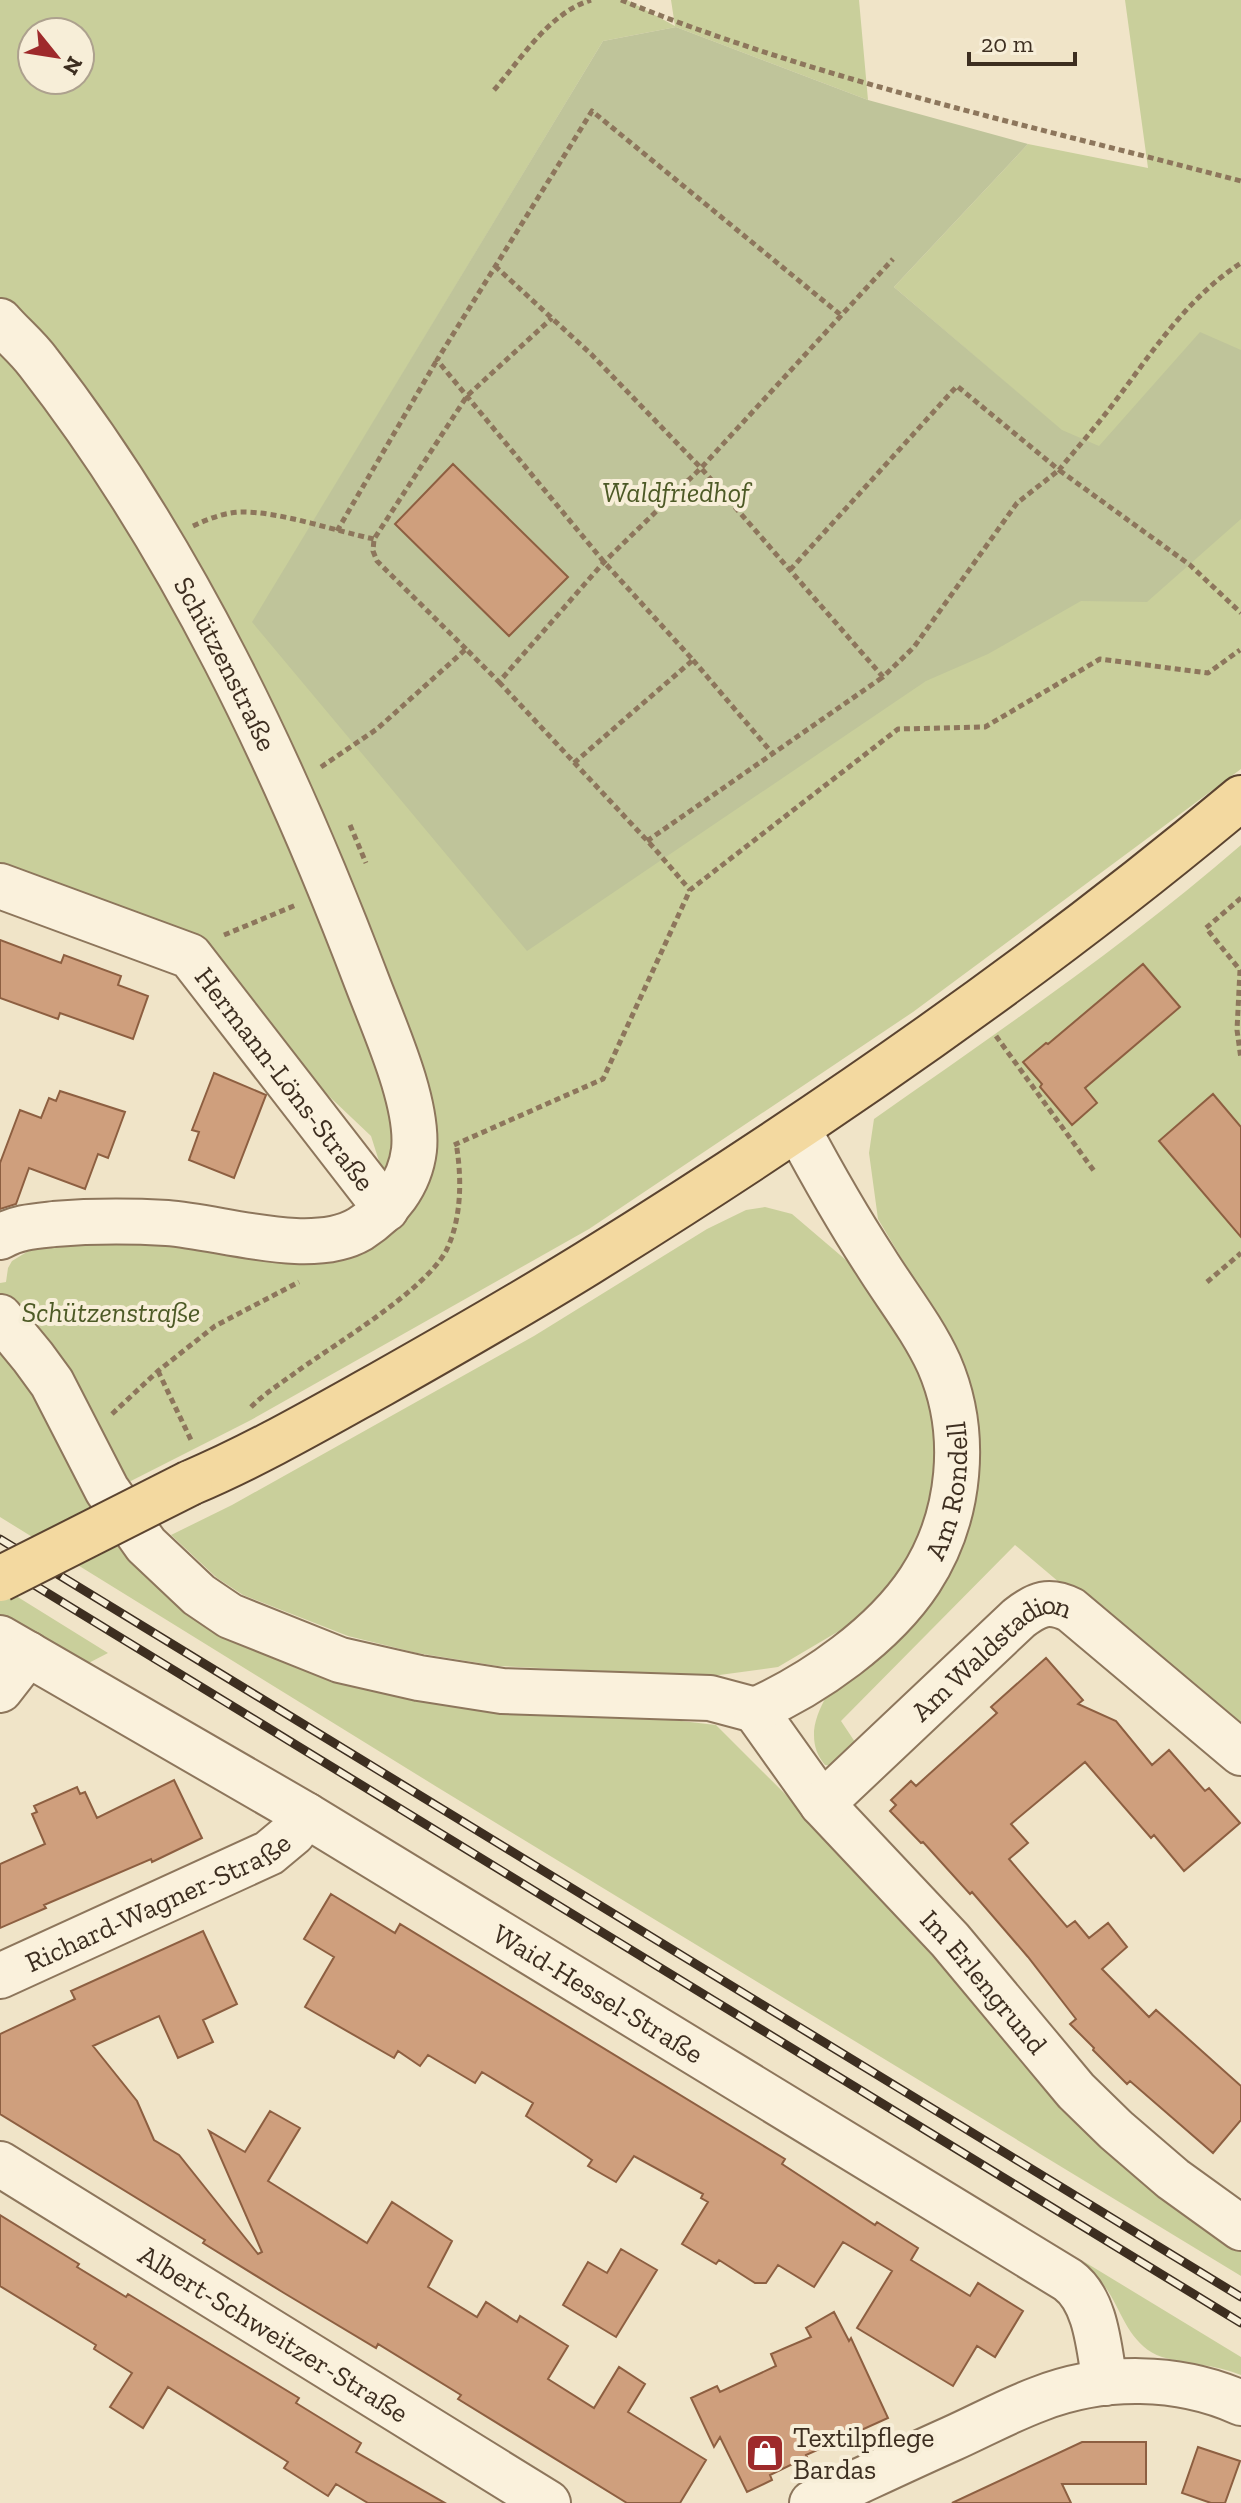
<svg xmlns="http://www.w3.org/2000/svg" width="1241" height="2503" font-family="'Zilla Slab',serif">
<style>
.green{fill:#c9cf9b;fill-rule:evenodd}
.cemetery{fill:#bfc49a}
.building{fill:#cf9f7d;stroke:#8d5f41;stroke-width:2}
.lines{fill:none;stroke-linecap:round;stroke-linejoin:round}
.minor-casing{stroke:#8d765c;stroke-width:48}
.major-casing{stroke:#5b4430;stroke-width:48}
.path{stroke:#8d765c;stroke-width:5;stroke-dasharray:6 4;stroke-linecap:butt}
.minor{stroke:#faf1dc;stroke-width:44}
.major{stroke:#f3d9a0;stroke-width:44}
.rail-casing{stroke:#3d2e20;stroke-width:9}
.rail{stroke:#f7eed8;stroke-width:6;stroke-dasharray:18;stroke-linecap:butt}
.major-bridge-casing{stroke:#5b4430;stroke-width:48;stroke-linecap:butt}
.major-bridge{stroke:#f3d9a0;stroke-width:44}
.labels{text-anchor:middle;stroke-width:8;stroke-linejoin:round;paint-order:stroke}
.park-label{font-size:28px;font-style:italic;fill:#4d5a26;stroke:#f7eed8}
.street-label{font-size:28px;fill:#3d2e20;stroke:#f7eed8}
.poi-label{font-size:28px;fill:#3d2e20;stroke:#f7eed8;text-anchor:start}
</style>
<rect width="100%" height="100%" fill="#f0e4c8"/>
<!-- green -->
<path class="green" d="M0,0H627L675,26L671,0H859L868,100L676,27L603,41L253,622L1061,430L894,287L1028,144L1148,168L1125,0H1241V769L913,1012L589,1229L251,1420L125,1484L191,1605L594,1711L716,1725L1241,2249V2276L437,1787L0,1517V1283L6,1282L8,1268L12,1261L30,1250L84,1245H164L300,1264L339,1261L386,1227L385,1180L371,1136L143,920L0,863ZM32,32H80V80H32Z
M1241,845V1736L1015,1545L841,1721L857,1745L839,1766L825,1765C778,1710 895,1621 931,1587L955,1348L878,1219L869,1153L874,1119C998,1032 1126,945 1241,845Z
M765,1207L792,1214L860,1272L902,1335L928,1392L937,1438L936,1474L925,1526L904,1568L861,1618L778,1667L712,1676L498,1666L417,1653L348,1636L243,1595L217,1578L171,1535L232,1505L534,1336L707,1229L746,1210Z
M0,1586L108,1653L79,1668L0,1618Z
M1083,2261L1241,2357V2375C1215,2364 1188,2365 1162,2357C1133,2347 1124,2319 1111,2296C1104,2283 1092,2272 1083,2261Z"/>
<!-- cemetery -->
<path class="cemetery" d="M676,27L868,100L1028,144L894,287L1062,430L1099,446L1200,332L1241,350V519L1147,602L1081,601L988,654L926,681L527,951L252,622L603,41Z"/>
<!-- building -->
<path class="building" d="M453,464L568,577L509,636L395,524Z
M0,940L61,963L64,955L121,976L118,985L148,996L133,1039L60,1013L58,1019L0,998Z
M1143,964L1180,1007L1085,1088L1097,1103L1072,1125L1040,1087L1042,1084L1023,1062L1046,1043L1048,1044Z
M214,1073L266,1095L234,1178L189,1160L199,1132L192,1130Z
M60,1091L125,1112L108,1158L98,1154L85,1189L29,1168L16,1204L0,1209V1163L20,1110L41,1118L49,1098L56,1101Z
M1213,1094L1241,1127V1237L1159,1141Z
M1046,1658L1083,1700L1078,1704L1116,1721L1152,1765L1169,1750L1205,1791L1209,1788L1240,1823L1184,1871L1154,1835L1151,1838L1085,1762L1011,1824L1028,1843L1009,1859L1067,1927L1075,1921L1089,1938L1108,1923L1127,1947L1102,1969L1149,2017L1156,2010L1241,2086V2120L1213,2153L1130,2081L1127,2084L1093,2050L1094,2048L1070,2024L1076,2019L1028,1957L972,1892L970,1894L923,1842L921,1843L890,1811L896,1805L891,1800L911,1781L916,1786L997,1713L991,1707Z
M174,1780L202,1838L152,1862L151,1859L44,1905L46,1908L0,1928V1864L45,1844L32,1814L37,1812L34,1806L77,1787L80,1794L85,1792L97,1818Z
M331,1894L395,1933L400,1924L785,2159L782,2164L875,2225L877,2222L918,2248L911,2260L970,2296L978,2283L1023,2311L995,2357L977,2346L953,2386L857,2328L892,2271L843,2242L814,2287L778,2265L766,2283H755L719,2260L716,2264L682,2244L708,2202L701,2198L703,2194L634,2156L616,2182L588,2166L592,2160L526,2116L533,2103L482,2072L475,2083L428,2055L420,2066L398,2051L394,2058L305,2007L334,1957L304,1939Z
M203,1931L237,2004L203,2020L213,2042L178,2058L159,2016L93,2046L137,2101L154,2140L179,2155L258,2254L262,2252L209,2131L245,2152L270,2111L300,2128L268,2181L367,2243L392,2202L452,2241L428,2287L477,2317L486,2302L517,2322L520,2316L568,2346L548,2379L594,2408L619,2367L645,2384L628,2412L706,2460L680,2503H627L458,2399L461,2395L378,2344L376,2348L284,2293L203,2243L205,2240L0,2114V2034L75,1999L71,1991Z
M0,2215L79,2264L77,2267L126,2297L128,2294L299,2398L296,2403L361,2443L356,2452L445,2503H368L336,2484L328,2496L284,2468L288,2462L168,2387L143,2428L110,2407L132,2373L94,2349L96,2345L0,2286Z
M621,2249L657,2270L616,2337L563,2305L588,2262L607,2273Z
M834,2312L849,2341L851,2338L888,2418L806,2455L807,2457L770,2475L772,2480L747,2492L720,2437L714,2447L691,2398L717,2386L720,2392L776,2366L771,2354L811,2337L806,2328Z
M1082,2442H1146V2484H1062L1071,2503H952Z
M1198,2447L1240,2461L1225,2503H1211L1182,2493Z"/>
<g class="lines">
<!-- minor casing -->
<g class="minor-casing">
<g id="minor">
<path id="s1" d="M0,321C12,335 27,347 38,362C181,545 285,766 367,982C384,1027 419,1103 414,1150C410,1184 388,1211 360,1229C311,1258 222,1227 167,1223C130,1221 91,1221 54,1224C35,1226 17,1227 0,1237"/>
<path id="s2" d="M0,886L190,956L386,1209"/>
<path d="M0,1317L33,1357L52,1383L107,1490L146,1545L199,1595L230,1616L340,1660L419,1678L502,1691L710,1698L755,1710"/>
<path id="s3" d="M0,1638L306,1815L1068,2280C1097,2301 1099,2350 1105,2383"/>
<path d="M0,1690L28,1654"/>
<path id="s4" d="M755,1710L822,1804L950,1940L1076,2091L1116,2130L1173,2179L1241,2228"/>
<path id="s5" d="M755,1710C814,1684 884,1635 920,1580C961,1517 969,1433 939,1364C922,1327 896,1295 875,1261C847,1218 822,1174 798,1129"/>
<path id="s6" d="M822,1804L1019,1618C1037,1604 1049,1599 1071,1610L1241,1753"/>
<path id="s7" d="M0,1976L269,1853L293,1833L306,1815"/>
<path id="s8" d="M0,2164L548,2503"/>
<path d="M812,2503C858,2482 904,2460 951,2439C980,2426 1009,2410 1039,2399C1103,2374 1179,2375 1241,2403"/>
</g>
</g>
<!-- major casing -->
<g class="major-casing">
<path id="major" d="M190,1483C256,1455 318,1419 381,1384C450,1345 520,1305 588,1263C815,1122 1036,970 1241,798"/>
</g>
<!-- path -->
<path class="path" d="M621,0C820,81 1033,126 1241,181
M494,90C522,58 549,13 591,0
M495,266L591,354L701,468L893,259
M193,526C208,519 223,513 240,512C279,511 335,531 374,539
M337,531L437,360
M790,570L957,386L1059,470C1076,449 1094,429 1110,408C1150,356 1185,299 1241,263
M466,649L377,561L373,551L374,539L467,396L552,318
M693,660L773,754
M499,682L654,848L690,890
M574,763L693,660L604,562L437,360L592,111L842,316
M321,767L377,729L466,649L499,682L604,562L701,468L883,677L914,647L1017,503L1059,470L1190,565L1241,613
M350,825L366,863
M647,841L883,677
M1241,898L1206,928L1240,970L1237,1030L1241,1059
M224,935L296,905
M996,1036L1094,1171
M454,1145L603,1079L690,890L898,729L985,727L1100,659L1208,673L1240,650
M1207,1282L1241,1253
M158,1371L192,1442
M251,1407C265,1393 283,1382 299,1370C337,1343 425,1290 446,1251C462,1219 462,1177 456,1143
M112,1414L158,1371L215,1326L299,1282"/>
<!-- minor -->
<use href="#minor" class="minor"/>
<!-- major -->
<use href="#major" class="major"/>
<!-- rail casing -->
<g class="rail-casing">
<path id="rail" d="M0,1539L1241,2297
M0,1564L1241,2323"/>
</g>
<!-- rail -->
<use href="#rail" class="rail"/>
<!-- major-bridge casing -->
<g class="major-bridge-casing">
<path id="major-bridge" d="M0,1579L190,1483"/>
</g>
<!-- major-bridge -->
<use href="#major-bridge" class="major-bridge"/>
</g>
<!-- icons -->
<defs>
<g id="shop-square" transform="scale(2)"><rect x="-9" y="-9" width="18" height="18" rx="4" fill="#9e2a2b" stroke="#f7eed8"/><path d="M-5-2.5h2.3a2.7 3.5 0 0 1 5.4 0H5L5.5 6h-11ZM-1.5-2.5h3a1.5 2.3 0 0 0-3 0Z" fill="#fff"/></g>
</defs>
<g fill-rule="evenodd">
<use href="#shop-square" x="765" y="2453"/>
</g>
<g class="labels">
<!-- park labels -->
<g class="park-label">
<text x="676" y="502">Waldfriedhof</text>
<text x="111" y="1322">Schützenstraße</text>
</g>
<!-- street labels -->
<g class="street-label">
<text dy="10" stroke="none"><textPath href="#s1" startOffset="412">Schützenstraße</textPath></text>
<text dy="10" stroke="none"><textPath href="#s2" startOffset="358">Hermann-Löns-Straße</textPath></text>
<text dy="10" stroke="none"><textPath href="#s5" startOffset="308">Am Rondell</textPath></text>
<text dy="10" stroke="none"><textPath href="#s6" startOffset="228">Am Waldstadion</textPath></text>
<text dy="10" stroke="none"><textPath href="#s7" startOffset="174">Richard-Wagner-Straße</textPath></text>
<text dy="10" stroke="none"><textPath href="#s4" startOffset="356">Im Erlengrund</textPath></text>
<text dy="10" stroke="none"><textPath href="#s3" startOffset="696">Waid-Hessel-Straße</textPath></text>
<text dy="10" stroke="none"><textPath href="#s8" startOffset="322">Albert-Schweitzer-Straße</textPath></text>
</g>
<!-- poi labels -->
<g class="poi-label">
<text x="793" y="2447">Textilpflege<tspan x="793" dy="32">Bardas</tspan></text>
</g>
</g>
<!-- north arrow -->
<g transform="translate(56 56) rotate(120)"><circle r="38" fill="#f7eed8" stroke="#ada18e" stroke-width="2"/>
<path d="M0-6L14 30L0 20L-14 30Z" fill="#9e2a2b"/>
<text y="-12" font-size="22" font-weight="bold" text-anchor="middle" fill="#3d2e20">N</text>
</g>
<!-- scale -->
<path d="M969 52v12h106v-12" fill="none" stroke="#3d2e20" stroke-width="4"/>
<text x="981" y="52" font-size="24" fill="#3d2e20" stroke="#f7eed8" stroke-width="6" paint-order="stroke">20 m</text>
</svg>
